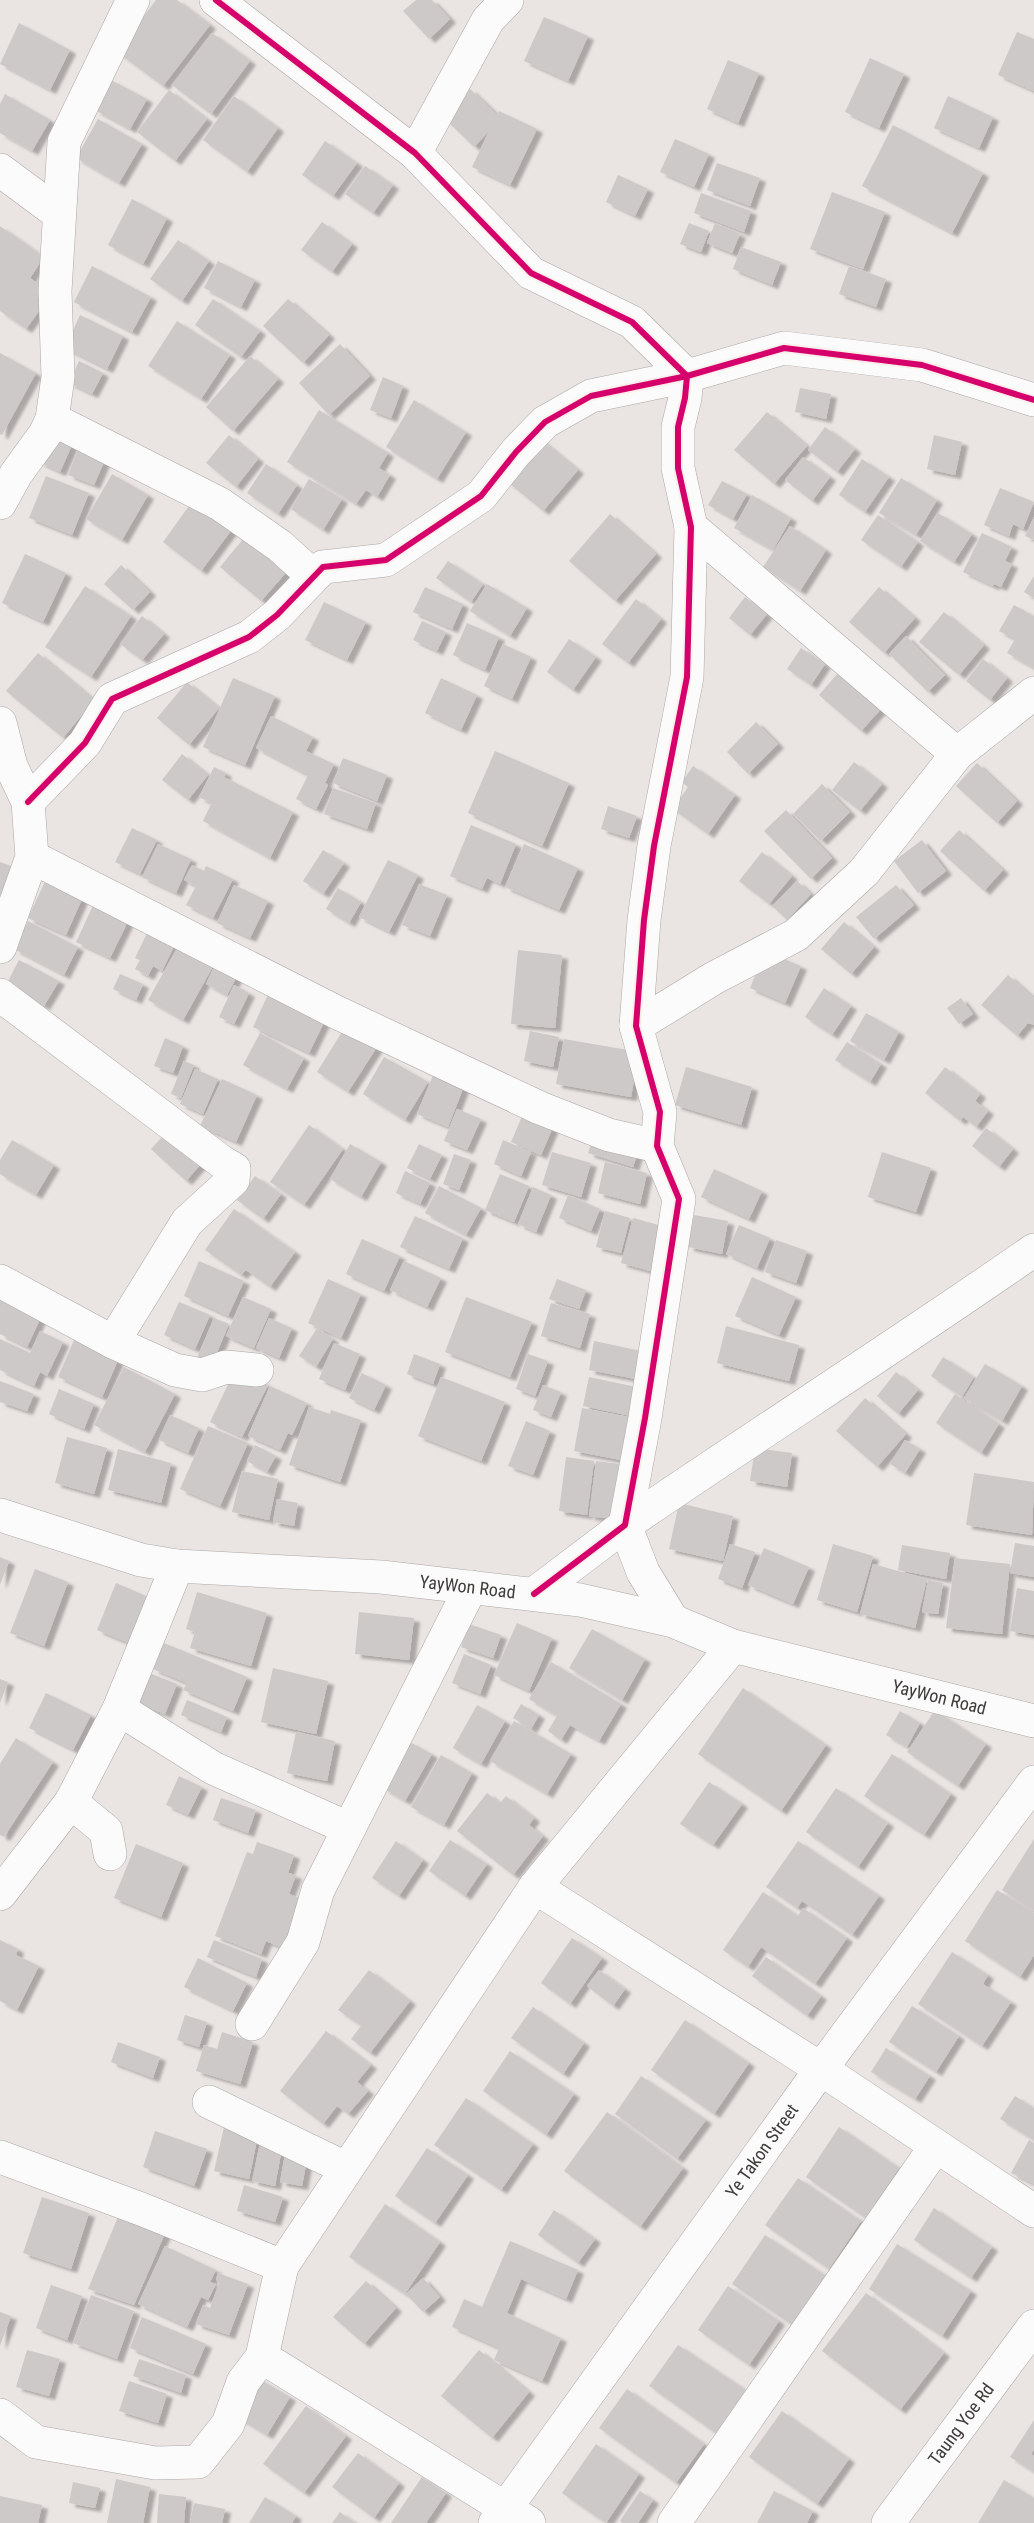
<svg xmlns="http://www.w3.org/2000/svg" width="1034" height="2523" font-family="'Roboto Condensed',sans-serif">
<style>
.building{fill:#cdc9c8;filter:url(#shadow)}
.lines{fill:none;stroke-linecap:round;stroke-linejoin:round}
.minor-casing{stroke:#aca8a6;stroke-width:34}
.minor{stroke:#fcfbfb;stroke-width:33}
.cycleway-casing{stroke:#faf0eb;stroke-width:10}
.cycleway{stroke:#d6006c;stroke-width:6}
.labels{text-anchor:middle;stroke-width:5;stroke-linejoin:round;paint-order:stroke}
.street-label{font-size:18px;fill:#3e3b39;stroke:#faf0eb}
</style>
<defs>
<filter id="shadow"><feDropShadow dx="6" dy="4" stdDeviation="1.5" flood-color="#0004"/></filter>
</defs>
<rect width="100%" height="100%" fill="#eae4e2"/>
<!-- building -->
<path class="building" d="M156,0H177L210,25L163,86L117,52Z
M416,0H432L450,19L429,39L403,11Z
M544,17L588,36L568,81L524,61Z
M19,23L70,50L50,90L0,64Z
M1017,32L1034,39V91L998,75Z
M212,33L250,61L211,114L172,85Z
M870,58L904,74L879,128L845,112Z
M728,60L759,73L738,123L707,109Z
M111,80L147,99L130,129L95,110Z
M470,89L497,115L499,111L537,129L510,185L472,167L489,131L474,147L443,117Z
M169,90L207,119L175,161L137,132Z
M5,94L50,120L32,151L0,133V104Z
M234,96L278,128L247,172L203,140Z
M948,96L993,117L979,148L934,128Z
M98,119L142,144L119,183L76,158Z
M893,125L983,173L952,233L862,186Z
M675,139L709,154L694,187L660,172Z
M325,141L357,163L333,196L302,175Z
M717,163L760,178L750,206L707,190Z
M365,166L393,185L373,213L345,194Z
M618,175L648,189L635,216L606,202Z
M832,192L885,212L863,269L810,249Z
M701,193L751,211L744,232L694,213Z
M132,199L167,218L143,264L108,245Z
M322,222L352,244L332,272L301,250Z
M689,223L709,231L701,252L680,244Z
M715,223L740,234L732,253L707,243Z
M0,226L44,257L30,278L45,289L37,300L44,304L26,329L0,311Z
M178,240L209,261L182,301L150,279Z
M741,247L781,262L772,285L733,269Z
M218,261L255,280L241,307L204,288Z
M92,266L151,297L132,332L74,302Z
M849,266L886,279L876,307L839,294Z
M213,299L260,331L241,357L195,325Z
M288,299L329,335L303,363L263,326Z
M80,315L123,336L107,369L65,348Z
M177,321L230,355L201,399L148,366Z
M340,344L370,376L329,415L299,383Z
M0,353L36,373L2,435L0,434Z
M250,356L278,379L233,431L206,407Z
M79,361L103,373L92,394L69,383Z
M383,377L403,386L391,418L370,410Z
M800,388L831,394L826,419L795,412Z
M414,400L466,432L437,479L386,447Z
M319,410L388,453L379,468L390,475L377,497L366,490L356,504L287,462Z
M767,412L807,446L774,484L734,450Z
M825,427L855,449L837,472L808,450Z
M54,429L75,438L60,472L39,462Z
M229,435L258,459L236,487L206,463Z
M934,435L962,442L955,475L927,469Z
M539,438L578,470L543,511L504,479Z
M80,444L107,455L94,485L68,475Z
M803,457L830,477L812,501L785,480Z
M862,459L889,477L865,512L839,495Z
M266,464L297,485L278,514L247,493Z
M112,474L148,495L122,540L86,519Z
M46,476L89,493L72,535L29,518Z
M901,478L937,500L916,535L879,513Z
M309,479L342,499L323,530L291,509Z
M722,481L747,494L733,519L708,505Z
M1000,488L1034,502L1023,529L1013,524L1009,536L984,525Z
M752,495L791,518L773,550L734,528Z
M194,499L233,528L201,571L163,542Z
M938,513L972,534L954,562L920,541Z
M610,514L656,554L615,601L569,561Z
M878,515L918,542L901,567L861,540Z
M1034,517V540L1025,536Z
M790,526L826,550L800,591L763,567Z
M248,533L290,568L261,601L220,567Z
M982,533L1012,547L1005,561L1012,564L1001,587L994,584L993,586L963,572Z
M25,554L66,573L43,622L2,603Z
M448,561L483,584L471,602L436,578Z
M121,565L150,592L133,610L104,584Z
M1034,576V598L1024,592Z
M487,584L527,608L510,636L470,611Z
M85,586L131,616L91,677L45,647Z
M425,587L463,604L452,629L413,612Z
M879,587L915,618L884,653L849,622Z
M745,597L767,614L750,635L729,618Z
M636,599L661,619L628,663L602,644Z
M324,602L366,622L347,660L305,640Z
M1014,605L1034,616V668L1007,653L1015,639L999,631Z
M944,612L984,645L959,675L919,642Z
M142,616L164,634L142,660L120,644Z
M422,621L446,632L437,651L413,640Z
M467,623L499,637L485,670L453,655Z
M906,636L945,675L928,692L889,654Z
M569,639L596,657L573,690L547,672Z
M503,644L531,657L512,699L484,686Z
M801,648L825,664L811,685L787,669Z
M38,653L94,700L63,738L6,691Z
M983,659L1007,678L990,700L966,681Z
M838,673L881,709L861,731L819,695Z
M233,678L275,696L245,765L203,747Z
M441,678L477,695L461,730L425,713Z
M187,682L219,708L189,745L157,718Z
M271,716L313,737L306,751L334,764L325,783L328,785L316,809L296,799L308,775L256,748Z
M756,722L778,744L748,774L727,752Z
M495,751L569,783L542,846L468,813Z
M182,754L208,775L188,800L162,780Z
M343,758L387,775L377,801L333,783Z
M854,762L882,784L860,811L832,790Z
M977,763L1017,801L997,823L956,786Z
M693,766L735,795L708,834L673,809L688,787L682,782Z
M214,767L226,773L224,777L293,812L270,858L203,821L216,794L211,803L199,797Z
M822,784L850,812L821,841L793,814Z
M333,788L376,803L367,829L324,814Z
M608,806L637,816L629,838L601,829Z
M786,810L832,858L811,879L764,831Z
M471,825L516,844L500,884L487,878L482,889L450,876Z
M132,828L157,840L140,874L115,862Z
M959,830L1003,870L984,891L940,851Z
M922,840L946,871L918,893L894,861Z
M158,844L191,859L176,893L142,877Z
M524,844L578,868L559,910L505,887Z
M323,850L344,863L323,894L303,881Z
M762,852L792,876L769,904L739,881Z
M388,860L418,875L389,932L359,917Z
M0,862L14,867L0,903Z
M192,865L204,871L206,866L233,879L213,918L186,905L196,886L184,880Z
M49,873L86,890L66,935L28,918Z
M797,881L811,894L787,920L772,906Z
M419,884L447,895L430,936L402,925Z
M234,885L268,901L250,938L217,923Z
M896,885L914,905L874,939L856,917Z
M338,888L361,902L349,923L326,909Z
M97,897L132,913L110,958L76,942Z
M28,921L78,947L64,975L14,949Z
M153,921L180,934L162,971L153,966L148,976L135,969L140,960L135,958Z
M844,922L874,947L851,974L821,949Z
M181,941L216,961L183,1020L148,1000Z
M518,950L562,955L555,1028L511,1024Z
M765,951L801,966L785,1003L750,988Z
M219,957L241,969L227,995L206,984Z
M19,960L59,981L44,1006L6,985Z
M120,974L143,984L136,1000L113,989Z
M1008,975L1034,998V1025L1028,1023L1017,1036L981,1005Z
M234,985L249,993L234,1024L219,1017Z
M824,988L851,1006L832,1035L805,1017Z
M270,990L327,1016L309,1053L253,1027Z
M961,998L973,1014L959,1024L947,1008Z
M866,1013L899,1032L884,1060L850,1041Z
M345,1027L377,1047L348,1092L317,1072Z
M530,1031L559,1037L553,1067L524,1061Z
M260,1033L304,1058L287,1089L243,1065Z
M165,1038L183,1046L173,1073L154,1066Z
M564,1039L639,1052L631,1097L556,1084Z
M847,1042L881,1064L870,1082L835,1060Z
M384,1057L428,1082L405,1120L363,1094Z
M184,1061L194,1065L181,1098L171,1094Z
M686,1067L752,1087L741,1125L675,1105Z
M945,1067L980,1094L975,1101L988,1111L976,1127L963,1117L960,1121L925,1093Z
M195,1069L218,1079L203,1114L180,1104Z
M434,1073L464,1086L448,1127L417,1114Z
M222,1079L257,1095L236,1142L200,1126Z
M457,1109L481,1119L467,1150L444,1141Z
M523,1114L553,1127L541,1155L511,1142Z
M309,1125L343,1149L304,1205L270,1182Z
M172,1126L207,1157L186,1181L151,1149Z
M986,1128L1013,1149L999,1167L972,1146Z
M595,1132L640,1145L633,1167L588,1153Z
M12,1140L54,1165L36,1195L0,1174V1160Z
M503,1140L531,1152L521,1176L494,1164Z
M350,1144L381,1162L361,1197L330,1179Z
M419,1144L442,1155L430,1179L407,1168Z
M552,1152L591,1163L581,1197L542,1185Z
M882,1152L931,1168L916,1212L868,1197Z
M454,1154L471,1160L459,1190L443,1184Z
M605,1162L647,1173L640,1204L598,1193Z
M714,1169L762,1191L749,1219L701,1197Z
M405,1171L430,1183L420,1204L396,1193Z
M500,1174L529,1186L514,1222L485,1210Z
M255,1176L281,1194L263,1219L237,1200Z
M439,1186L481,1208L466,1235L425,1213Z
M533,1187L551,1195L536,1232L518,1224Z
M568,1195L600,1209L591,1231L559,1218Z
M234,1209L295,1252L270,1287L246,1270L241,1275L205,1250Z
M605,1211L630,1218L621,1253L596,1247Z
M694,1215L728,1221L722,1254L688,1247Z
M415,1216L463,1238L449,1269L400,1247Z
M633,1218L666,1227L654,1272L621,1263Z
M739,1225L770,1238L757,1268L726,1254Z
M362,1239L400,1256L384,1291L346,1274Z
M776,1240L807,1251L796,1283L765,1272Z
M199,1261L244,1281L228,1316L184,1296Z
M404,1261L441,1278L427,1307L390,1290Z
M752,1277L796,1297L779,1335L735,1316Z
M328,1279L361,1294L341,1338L308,1323Z
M557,1279L586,1290L579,1309L549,1299Z
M0,1295L42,1315L27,1347L0,1334Z
M243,1297L271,1309L254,1348L226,1336Z
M466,1297L532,1322L510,1377L445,1352Z
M179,1302L210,1315L195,1349L164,1335Z
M551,1303L590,1314L580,1348L541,1336Z
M214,1318L229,1324L212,1364L197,1358Z
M269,1318L292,1328L279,1358L256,1348Z
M726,1326L799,1345L789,1381L717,1363Z
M317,1328L333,1339L316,1367L299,1356Z
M40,1331L63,1342L47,1376L40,1372L34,1386L0,1370V1339L30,1353Z
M74,1340L118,1360L102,1397L58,1377Z
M594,1341L646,1352L641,1380L589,1370Z
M334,1343L360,1354L345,1390L319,1379Z
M414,1354L440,1364L433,1384L407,1374Z
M528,1354L548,1361L535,1396L516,1389Z
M943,1357L974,1377L962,1397L931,1376Z
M985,1364L1022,1386L1002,1421L964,1398Z
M124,1367L175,1394L145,1452L94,1425Z
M236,1368L268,1385L242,1437L210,1422Z
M896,1372L918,1390L898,1414L877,1396Z
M362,1373L386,1385L374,1410L349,1398Z
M441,1377L505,1402L481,1461L418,1436Z
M589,1377L646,1389L641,1418L583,1406Z
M0,1381L34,1394L27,1411L0,1402Z
M543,1385L561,1392L551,1417L533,1410Z
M270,1386L307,1403L292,1435L288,1433L280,1450L248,1436Z
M59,1389L94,1404L84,1429L49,1414Z
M955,1394L999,1424L981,1453L936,1423Z
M865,1398L906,1434L877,1467L836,1431Z
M309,1407L330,1414L331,1410L361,1420L340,1482L289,1465Z
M582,1408L629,1417L621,1460L574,1451Z
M170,1415L199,1428L188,1453L159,1440Z
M526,1421L550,1431L533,1475L508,1466Z
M208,1426L248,1443L220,1506L180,1489Z
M67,1437L107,1448L94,1494L55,1483Z
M905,1440L920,1449L905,1473L890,1464Z
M255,1445L276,1456L267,1472L247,1461Z
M755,1448L792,1453L787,1487L750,1481Z
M118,1449L171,1463L161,1503L108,1490Z
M566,1457L594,1461L587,1515L559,1511Z
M596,1461L619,1464L612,1519L589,1516Z
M242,1471L278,1479L269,1520L232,1512Z
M974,1473L1034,1482L1032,1535L966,1525Z
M277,1499L298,1503L294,1526L273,1522Z
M679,1503L733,1516L723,1561L669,1549Z
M1015,1543L1034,1546V1577L1010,1573Z
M730,1544L755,1552L742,1588L718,1579Z
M833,1544L873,1556L857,1612L817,1600Z
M902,1545L950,1553L946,1579L898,1570Z
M764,1548L809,1567L793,1604L748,1585Z
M0,1557L9,1561L0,1585Z
M955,1558L1010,1564L1002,1634L946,1628Z
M873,1564L927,1579L915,1628L860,1614Z
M35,1569L68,1582L44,1646L10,1633Z
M928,1580L943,1583L938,1614L922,1612Z
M116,1583L153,1599L134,1645L97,1630Z
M1017,1588L1034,1591V1635L1010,1631Z
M197,1592L267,1613L251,1666L190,1648L195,1632L186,1629Z
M359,1612L414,1618L409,1660L355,1654Z
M517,1623L552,1638L529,1691L494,1675Z
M469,1624L501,1635L493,1658L461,1647Z
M592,1629L645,1659L622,1700L569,1668Z
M164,1643L247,1677L233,1711L183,1690L187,1683L153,1669Z
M464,1654L491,1665L480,1694L452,1683Z
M551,1662L621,1704L599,1741L570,1725L561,1740L548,1731L557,1716L529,1699Z
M273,1668L328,1681L316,1734L261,1722Z
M149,1673L177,1684L165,1714L137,1703Z
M0,1679L8,1682L0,1703Z
M743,1688L826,1745L781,1811L698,1754Z
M46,1693L91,1715L73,1750L29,1728Z
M187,1700L227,1717L221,1732L181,1715Z
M521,1704L539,1715L531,1729L513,1718Z
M477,1705L505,1721L481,1764L453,1748Z
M935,1710L986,1744L958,1786L907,1752Z
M900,1711L920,1723L907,1747L886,1735Z
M514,1721L571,1754L547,1794L490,1761Z
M296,1732L335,1741L327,1781L287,1773Z
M16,1738L53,1762L4,1837L0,1835V1764Z
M410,1742L432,1754L405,1801L383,1788Z
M892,1754L951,1794L924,1835L864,1796Z
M441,1755L472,1773L444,1825L411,1807Z
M179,1776L202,1787L188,1815L166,1805Z
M709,1782L742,1804L713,1845L680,1824Z
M836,1788L888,1823L858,1867L806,1832Z
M487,1793L500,1803L506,1796L534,1818L529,1825L543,1836L513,1875L457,1831Z
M221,1798L256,1810L248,1833L213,1820Z
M1034,1839V1911L1002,1890Z
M450,1840L487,1864L465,1896L429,1871Z
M396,1841L423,1860L399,1896L372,1878Z
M798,1841L879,1896L852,1935L802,1901L797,1908L766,1887Z
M257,1842L294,1855L288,1873L296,1875L289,1894L302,1899L283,1948L266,1941L261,1954L215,1936L247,1852L253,1854Z
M136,1844L183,1863L161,1917L114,1898Z
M997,1890L1034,1913V1955L1020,1977L965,1941Z
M763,1892L798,1916L803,1908L847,1938L815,1984L761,1947L748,1967L723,1950Z
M572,1938L602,1958L570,2004L541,1983Z
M0,1940L18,1949L16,1955L39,1966L17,2010L0,2001Z
M214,1940L262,1959L256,1977L207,1957Z
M952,1952L988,1975L983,1984L1011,2002L982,2046L918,2004Z
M766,1957L821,1996L807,2016L752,1976Z
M198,1958L247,1983L233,2011L184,1987Z
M369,1970L410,2001L370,2053L351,2039L361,2026L338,2010Z
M599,1970L625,1989L613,2006L587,1986Z
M912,2006L959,2036L936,2072L889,2042Z
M533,2007L584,2043L563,2074L511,2038Z
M185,2015L207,2022L199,2047L177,2040Z
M685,2020L749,2063L714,2114L651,2070Z
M326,2031L371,2065L357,2082L368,2091L348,2114L337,2106L323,2124L280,2091Z
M222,2032L253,2042L240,2084L196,2071L204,2045L217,2049Z
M118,2042L160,2057L153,2078L111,2062Z
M886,2048L930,2076L915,2099L871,2072Z
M510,2051L574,2094L546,2135L483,2091Z
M641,2076L706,2120L677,2159L615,2114Z
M1015,2096L1034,2108V2140L1000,2119Z
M466,2098L533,2144L501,2190L434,2145Z
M607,2112L683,2168L640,2227L564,2171Z
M224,2127L258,2135L249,2179L214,2171Z
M839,2127L899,2168L866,2218L806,2177Z
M155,2131L207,2149L194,2186L143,2167Z
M1029,2140L1034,2143V2184L1011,2173Z
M260,2143L282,2148L275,2186L252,2181Z
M427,2148L468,2175L435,2223L395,2196Z
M286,2149L308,2154L302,2186L280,2182Z
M798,2178L861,2221L829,2269L765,2225Z
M244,2185L283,2197L275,2222L237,2211Z
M42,2197L89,2213L71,2269L23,2253Z
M385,2204L440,2242L405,2294L349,2257Z
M934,2208L992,2247L971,2278L914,2240Z
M554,2210L595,2239L578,2263L538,2235Z
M120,2212L166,2231L134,2305L88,2289Z
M765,2235L830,2279L797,2328L732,2284Z
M510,2241L578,2270L566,2299L521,2279L507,2313L561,2338L542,2381L494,2360L499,2348L452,2327L464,2299L482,2307Z
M897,2244L971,2291L942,2336L869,2289Z
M165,2246L216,2270L210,2282L216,2284L208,2300L201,2297L187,2327L138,2304Z
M218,2273L248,2284L229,2335L196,2324L203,2305L210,2308L219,2283L216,2279Z
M423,2278L440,2297L423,2312L406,2294Z
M366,2281L396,2308L364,2344L333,2317Z
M51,2285L82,2296L67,2340L36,2328Z
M728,2286L779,2321L749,2365L698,2330Z
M866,2293L944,2353L900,2410L822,2351Z
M91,2295L134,2311L117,2359L73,2343Z
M0,2312L11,2316L0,2346Z
M142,2317L206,2344L193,2374L130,2348Z
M678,2345L747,2391L717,2434L649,2386Z
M27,2350L60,2359L49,2396L16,2387Z
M479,2350L529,2392L492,2438L441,2396Z
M139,2359L186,2375L181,2393L133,2376Z
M259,2379L290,2397L267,2435L237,2417Z
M129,2381L167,2394L158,2423L119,2411Z
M627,2389L704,2444L676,2483L599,2428Z
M306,2406L346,2436L304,2493L263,2464Z
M782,2411L849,2459L817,2504L749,2457Z
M1034,2420V2449L1031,2454L1034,2456V2472L1010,2457Z
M596,2444L639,2474L606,2523L562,2493Z
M358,2453L399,2483L374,2518L332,2487Z
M422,2477L446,2493L426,2523H391Z
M116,2479L150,2487L143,2523H107Z
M1004,2480L1034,2498V2523H978Z
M73,2482L100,2488L95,2508L69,2503Z
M640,2491L653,2500L638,2523H622L620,2521Z
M774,2491L813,2511L807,2523H757Z
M159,2494L186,2497L184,2523H157Z
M0,2496L42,2505L38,2523H0Z
M265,2497L296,2516L292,2523H249Z
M194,2503L225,2509L222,2523H190Z
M340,2512L355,2523H332Z"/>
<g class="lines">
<!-- minor casing -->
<g class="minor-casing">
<g id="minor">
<path d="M216,0L415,153L531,273L632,322L687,376L685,398L678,427V468L691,527L687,677L654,846L644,920L636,1026L660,1112L657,1146L679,1199L645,1418L625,1525L534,1594"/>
<path d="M415,153L488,20L507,0"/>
<path d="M0,170L58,213"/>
<path d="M52,419L220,504L280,546L313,576"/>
<path d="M0,503L16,474L45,434L52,419L58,377L55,291L64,142L133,0"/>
<path d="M691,527L957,754"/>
<path d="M0,723L11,766L28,802L32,857L0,947"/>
<path d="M28,802L85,743L112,699L249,637L277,615L323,567L386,560L481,496L516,452L545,422L591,396L687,376L784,348L922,365L1034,400"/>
<path d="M32,857L336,1012L540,1108L609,1135L657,1146"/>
<path d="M0,995L222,1162L234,1169L233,1180L187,1222L113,1342"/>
<path d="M636,1026L714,978L796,935L864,872L957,754L1034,693"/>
<path d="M0,1281L113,1342L175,1370L202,1375L226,1367L257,1370"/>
<path id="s1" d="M0,1515L141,1560L177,1566L381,1577L580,1600L673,1621L733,1646L1034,1721"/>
<path d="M673,1621L643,1572L625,1525C761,1432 899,1344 1034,1250"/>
<path d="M119,1709L213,1768L348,1828"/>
<path d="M71,1802L106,1831L110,1854"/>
<path d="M535,1887L821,2069L1034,2211"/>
<path d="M0,1894L71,1802L119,1709L177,1566"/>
<path d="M252,2024L303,1942L318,1890L471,1587"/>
<path d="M209,2102L337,2164L342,2174"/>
<path d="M0,2157L141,2209L282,2266L535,1887L733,1646"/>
<path d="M262,2357L529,2523"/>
<path d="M0,2415L36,2442L155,2463L198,2462L228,2424L243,2382L262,2357L282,2266"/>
<path id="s2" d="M495,2523L821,2069L1034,1782"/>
<path d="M674,2523L936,2146"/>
<path id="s3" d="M888,2523L1034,2326"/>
</g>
</g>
<!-- minor -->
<use href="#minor" class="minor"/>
<!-- cycleway casing -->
<g class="cycleway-casing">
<path id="cycleway" d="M216,0L415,153L531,273L632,322L687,376L685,398L678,427V468L691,527L687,677L654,846L644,920L636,1026L660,1112L657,1146L679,1199L645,1418L625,1525L534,1594
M28,802L85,743L112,699L249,637L277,615L323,567L386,560L481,496L516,452L545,422L591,396L687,376L784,348L922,365L1034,400"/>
</g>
<!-- cycleway -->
<use href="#cycleway" class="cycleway"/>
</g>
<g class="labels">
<!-- street labels -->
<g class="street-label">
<text dy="6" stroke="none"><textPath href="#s1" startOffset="476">YayWon Road</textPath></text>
<text dy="6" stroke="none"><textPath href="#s1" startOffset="962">YayWon Road</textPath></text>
<text dy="6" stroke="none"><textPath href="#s2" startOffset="458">Ye Takon Street</textPath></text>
<text dy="6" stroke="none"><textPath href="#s3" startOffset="123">Taung Yoe Rd</textPath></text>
</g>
</g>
</svg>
